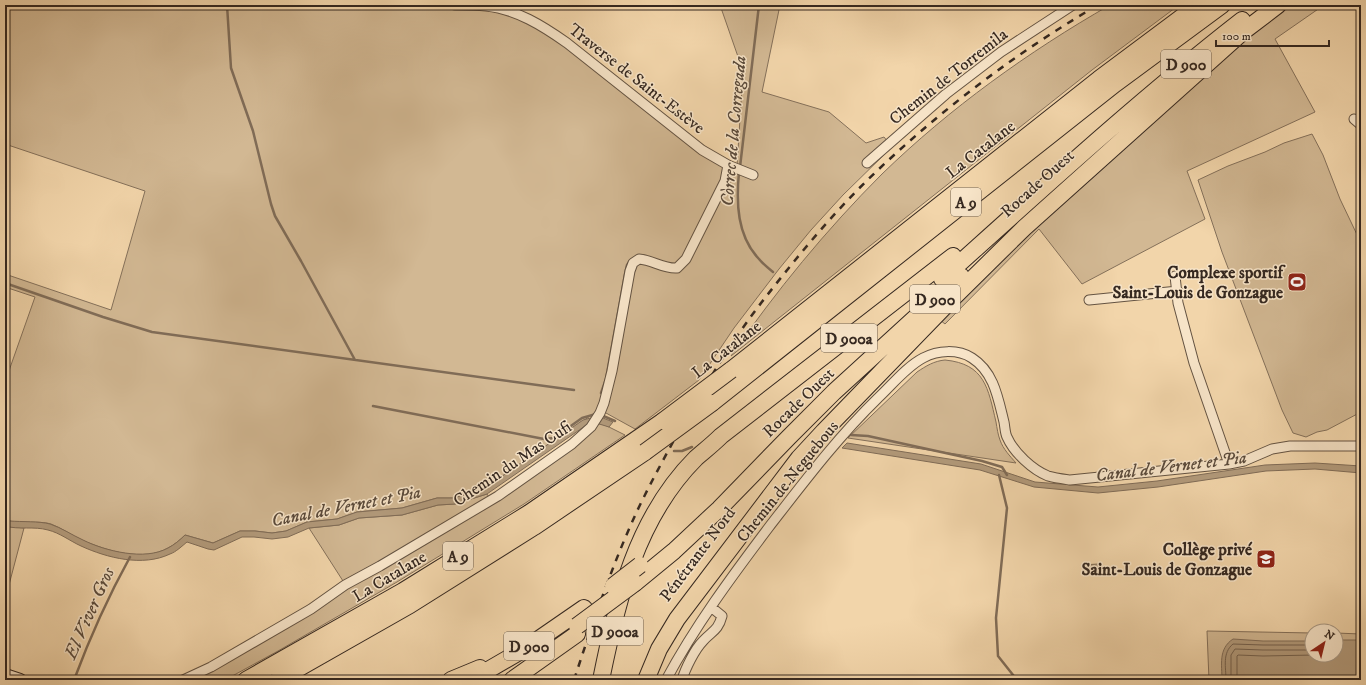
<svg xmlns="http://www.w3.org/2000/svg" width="1366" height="685" font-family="'IM FELL DW Pica',serif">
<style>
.green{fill:#d2b893;stroke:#84705a}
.water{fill:#b29a7b;stroke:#806c57}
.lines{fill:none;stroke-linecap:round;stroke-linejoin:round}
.shore{stroke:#74614e;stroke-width:1}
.stream{stroke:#806c57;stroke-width:2.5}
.street-casing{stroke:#645342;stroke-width:11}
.secondary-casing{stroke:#352820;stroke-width:14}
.highway-casing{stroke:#352820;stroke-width:18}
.street{stroke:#f7e4c8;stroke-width:9}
.secondary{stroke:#f7e4c8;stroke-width:12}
.highway{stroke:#f2d5aa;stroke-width:16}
.rail{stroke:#352820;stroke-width:2.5;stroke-dasharray:7 7;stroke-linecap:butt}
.highway-bridge-casing{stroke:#352820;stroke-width:18;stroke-linecap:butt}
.highway-bridge{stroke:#f2d5aa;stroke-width:16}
.labels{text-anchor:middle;stroke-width:3;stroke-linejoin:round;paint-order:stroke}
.shield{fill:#f7e4c8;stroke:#6f6052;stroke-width:1}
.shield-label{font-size:16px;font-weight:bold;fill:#352820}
.street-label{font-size:17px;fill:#352820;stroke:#f7e4c8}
.poi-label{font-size:17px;font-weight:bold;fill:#352820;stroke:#f7e4c8;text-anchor:end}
.water-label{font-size:18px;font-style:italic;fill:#5a4a3b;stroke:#f7e4c8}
</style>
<rect width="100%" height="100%" fill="#f2d5aa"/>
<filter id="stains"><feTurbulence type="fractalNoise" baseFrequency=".005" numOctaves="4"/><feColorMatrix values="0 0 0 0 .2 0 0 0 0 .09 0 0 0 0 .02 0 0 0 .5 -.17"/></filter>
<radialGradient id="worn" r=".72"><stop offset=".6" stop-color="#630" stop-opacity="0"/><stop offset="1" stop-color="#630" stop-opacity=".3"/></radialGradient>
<!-- green -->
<path class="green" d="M5,5H311L320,7L487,10L513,16L543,31L565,46L700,153L737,166L743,71L720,5H780L762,92L829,112L866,143L884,137L892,147L843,195L811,230L779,269L734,328L699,380L635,429L606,413L596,412L485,488L454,498H437L402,508L357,512L337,519L307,522L286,531L272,533L255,531H240L213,543L185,535C180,540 174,545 168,548C143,562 108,551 84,541C72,536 62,528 51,524C41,521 29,523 20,522L19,523L5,520V382L35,297L5,287V274L111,310L145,191L5,144Z
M1110,5H1179L1092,70L731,356C776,291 826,230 882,174C950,108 1028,52 1110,5Z
M1289,5H1324L1275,39L1315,112L1187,171L1205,219L1082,284L1039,229L945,324L940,320L1035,225L1252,33Z
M1312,134L1323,155L1340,199L1361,243V412L1327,430L1317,432L1306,437L1293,433L1282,410L1222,252L1198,180L1228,166L1265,152L1284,143Z
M945,360C985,364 988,388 996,422C997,428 998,435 1000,440C1003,449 1010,456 1016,463L848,438L917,372C926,366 934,361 945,360Z
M596,423L605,425L625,435L524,504L397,582L278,651L225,680H191L347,588L493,503Z
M487,494L489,497L378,562L343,581L309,528L339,525L359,518L402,515L438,505L455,504Z
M5,526L24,528L5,600Z
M1207,631L1312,633V655H1336V633L1361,634V680H1209Z"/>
<!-- water -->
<path class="water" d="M598,416L613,422L609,427L596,423L585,426L487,494L455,504L438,505L402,515L359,518L339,525L309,528L288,537L272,539L254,537H242L214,550L208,549L187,542C182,546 176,552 170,554C143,567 107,558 81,546C70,541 60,533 48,530C34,526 19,530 5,526V520L10,521C22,522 39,521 50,524C62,528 72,535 83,540C105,551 145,561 168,548C174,545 180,540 185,535L213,543L240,531H255L272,533L286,531L307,522L337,519L357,512L402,508L437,498H454L485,488L583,420Z
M847,443L981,464L1035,482L1098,487L1157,481L1265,465L1315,463L1361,466V473L1315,469L1266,471L1158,487L1098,493L1034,487L980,470L842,448Z
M1098,564L1099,573L1083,574L1082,565Z
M1233,639L1263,641H1312V655H1336V640H1361V680H1222C1222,665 1218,649 1233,639Z"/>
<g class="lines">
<!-- shore -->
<path class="shore" d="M1226,680C1226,667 1222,653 1233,644L1263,645H1312
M1231,680V655L1235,649L1263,650H1312
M1237,680V656L1238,655L1263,656L1315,655"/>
<!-- stream -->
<path class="stream" d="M227,5L231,68L253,131L271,204L275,216L301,261L355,360
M740,167L759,5
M739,172C736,203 737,236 759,259C763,264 768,268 773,272
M5,283L103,317L152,332L574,390
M601,393L606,379L625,274L627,265L630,261
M373,406L544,439L554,438L582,418L596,414
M601,415L615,421
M851,435L868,436L982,461L1002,467L1007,475
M674,451H682L692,447
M999,475L1007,508L996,618L998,656L1017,680
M74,680C90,637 108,597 130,557"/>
<!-- street casing -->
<g class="street-casing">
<path id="street" d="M455,5C465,5 476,5 486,6C516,9 543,26 567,43L702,150L728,165L753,175
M1354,119L1361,125
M867,163L946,94L1001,52L1073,5
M1175,276L1178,303L1194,363L1229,464
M1089,300L1178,291
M183,680L211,667L311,609L345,585L380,566L498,496L572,444L591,427L600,413L604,403L612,371L630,271L633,263L639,259C653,260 663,269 677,268L686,259L725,181L728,165
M666,680C695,626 732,576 769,527C804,482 837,438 878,398C892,385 906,367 923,358C938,350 958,349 972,358C994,372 998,398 1004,422C1005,427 1005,433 1007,437C1014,453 1033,470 1048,476C1055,478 1063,479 1070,480L1229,464L1244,461L1272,449L1290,446H1361
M682,680C685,669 695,649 703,641C712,631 718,631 722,616L711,607"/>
</g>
<!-- secondary casing -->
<g class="secondary-casing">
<path id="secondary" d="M5,675L20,680"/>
</g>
<!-- highway casing -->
<g class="highway-casing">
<path id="highway" d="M1240,34L1278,5
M942,279C1040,191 1138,101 1242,20
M731,370L1099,79L1198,5
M712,403L1115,84L1222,5
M635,583L674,551L719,509L789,437L834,392L961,276
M246,680L403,591L529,513L663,421
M278,680L410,605L534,527L645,452
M451,680L480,668
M471,680L526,648L584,608
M512,680L577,634
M601,680C617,601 636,518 696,458C704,451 713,444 721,436L953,256
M646,680L659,649L677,619L799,458L824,431L954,297L1024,228L1247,28"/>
</g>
<!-- street -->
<use href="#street" class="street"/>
<!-- secondary -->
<use href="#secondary" class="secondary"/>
<!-- highway -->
<use href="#highway" class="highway"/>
<!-- rail -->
<path class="rail" d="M574,680C593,622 613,562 639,507C652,480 666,455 680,429C704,388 729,345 758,307C795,259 835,210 880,168C946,106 1019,51 1098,5"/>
<!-- highway-bridge casing -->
<g class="highway-bridge-casing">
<path id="highway-bridge" d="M663,421L731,370
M645,452L712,403
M613,586L640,565
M577,626L635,583"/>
</g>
<!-- highway-bridge -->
<use href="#highway-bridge" class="highway-bridge"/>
</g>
<!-- icons -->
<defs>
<g id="stadium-square" transform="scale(1)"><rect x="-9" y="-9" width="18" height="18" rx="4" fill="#8f2418" stroke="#f7e4c8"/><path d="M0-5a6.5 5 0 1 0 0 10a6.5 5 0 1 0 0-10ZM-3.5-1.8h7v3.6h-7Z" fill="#fff"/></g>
<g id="school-square" transform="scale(1)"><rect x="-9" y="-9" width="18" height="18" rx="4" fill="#8f2418" stroke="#f7e4c8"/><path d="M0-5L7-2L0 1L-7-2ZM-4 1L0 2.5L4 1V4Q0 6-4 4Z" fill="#fff"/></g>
</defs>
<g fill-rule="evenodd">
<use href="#stadium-square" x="1297" y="282"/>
<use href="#school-square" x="1266" y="559"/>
</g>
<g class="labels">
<!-- shield labels -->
<g class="shield">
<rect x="1161" y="50" width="50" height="28" rx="3"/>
<rect x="951" y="188" width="30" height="28" rx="3"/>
<rect x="910" y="285" width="50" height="28" rx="3"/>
<rect x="821" y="324" width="56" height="28" rx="3"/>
<rect x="443" y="542" width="30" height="28" rx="3"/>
<rect x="587" y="617" width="56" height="28" rx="3"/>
<rect x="504" y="632" width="50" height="28" rx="3"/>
</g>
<g class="shield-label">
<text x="1186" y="70">D 900</text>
<text x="966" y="208">A 9</text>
<text x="935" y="305">D 900</text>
<text x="849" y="344">D 900a</text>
<text x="458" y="562">A 9</text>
<text x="615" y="637">D 900a</text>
<text x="529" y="652">D 900</text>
</g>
<!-- street labels -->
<g class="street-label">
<text transform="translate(948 76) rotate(-38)" y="6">Chemin de Torremila</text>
<text transform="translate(637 78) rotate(38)" y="6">Traverse de Saint-Estève</text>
<text transform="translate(980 149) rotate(-38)" y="6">La Catalane</text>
<text transform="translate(1037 183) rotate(-42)" y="6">Rocade Ouest</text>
<text transform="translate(726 349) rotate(-38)" y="6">La Catalane</text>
<text transform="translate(798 402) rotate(-44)" y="6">Rocade Ouest</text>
<text transform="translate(512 463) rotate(-34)" y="6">Chemin du Mas Cufi</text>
<text transform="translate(787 481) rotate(-51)" y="6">Chemin de Neguebous</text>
<text transform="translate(697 554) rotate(-53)" y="6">Pénétrante Nord</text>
<text transform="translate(389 576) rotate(-31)" y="6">La Catalane</text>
</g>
<!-- poi labels -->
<g class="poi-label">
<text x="1283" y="278">Complexe sportif<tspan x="1283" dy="20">Saint-Louis de Gonzague</tspan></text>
<text x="1252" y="555">Collège privé<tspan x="1252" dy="20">Saint-Louis de Gonzague</tspan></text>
</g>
<!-- water labels -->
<g class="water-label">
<text transform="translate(733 131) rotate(-85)" y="6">Còrrec de la Corregada</text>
<text transform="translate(1171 466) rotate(-7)" y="6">Canal de Vernet et Pia</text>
<text transform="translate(346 506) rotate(-11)" y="6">Canal de Vernet et Pia</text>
<text transform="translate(89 613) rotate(-66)" y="6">El Viver Gros</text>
</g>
</g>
<!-- margin -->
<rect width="1366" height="685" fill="none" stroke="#f2d5aa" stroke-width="20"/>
<rect x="6" y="6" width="1354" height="673" fill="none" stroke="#352820" stroke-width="2"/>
<rect x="10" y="10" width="1346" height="665" fill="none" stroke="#352820"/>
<!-- north arrow -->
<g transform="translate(1324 643) rotate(35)"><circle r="19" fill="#f7e4c8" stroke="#a99985"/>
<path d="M0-3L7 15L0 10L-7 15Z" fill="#8f2418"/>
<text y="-6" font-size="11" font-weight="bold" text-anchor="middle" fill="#352820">N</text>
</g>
<!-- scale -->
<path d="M1216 40v6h113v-6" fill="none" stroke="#352820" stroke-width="2"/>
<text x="1222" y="40" font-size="12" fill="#352820" stroke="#f7e4c8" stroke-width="3" paint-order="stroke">100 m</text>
<rect width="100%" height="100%" filter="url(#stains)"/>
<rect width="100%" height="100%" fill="url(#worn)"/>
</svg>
